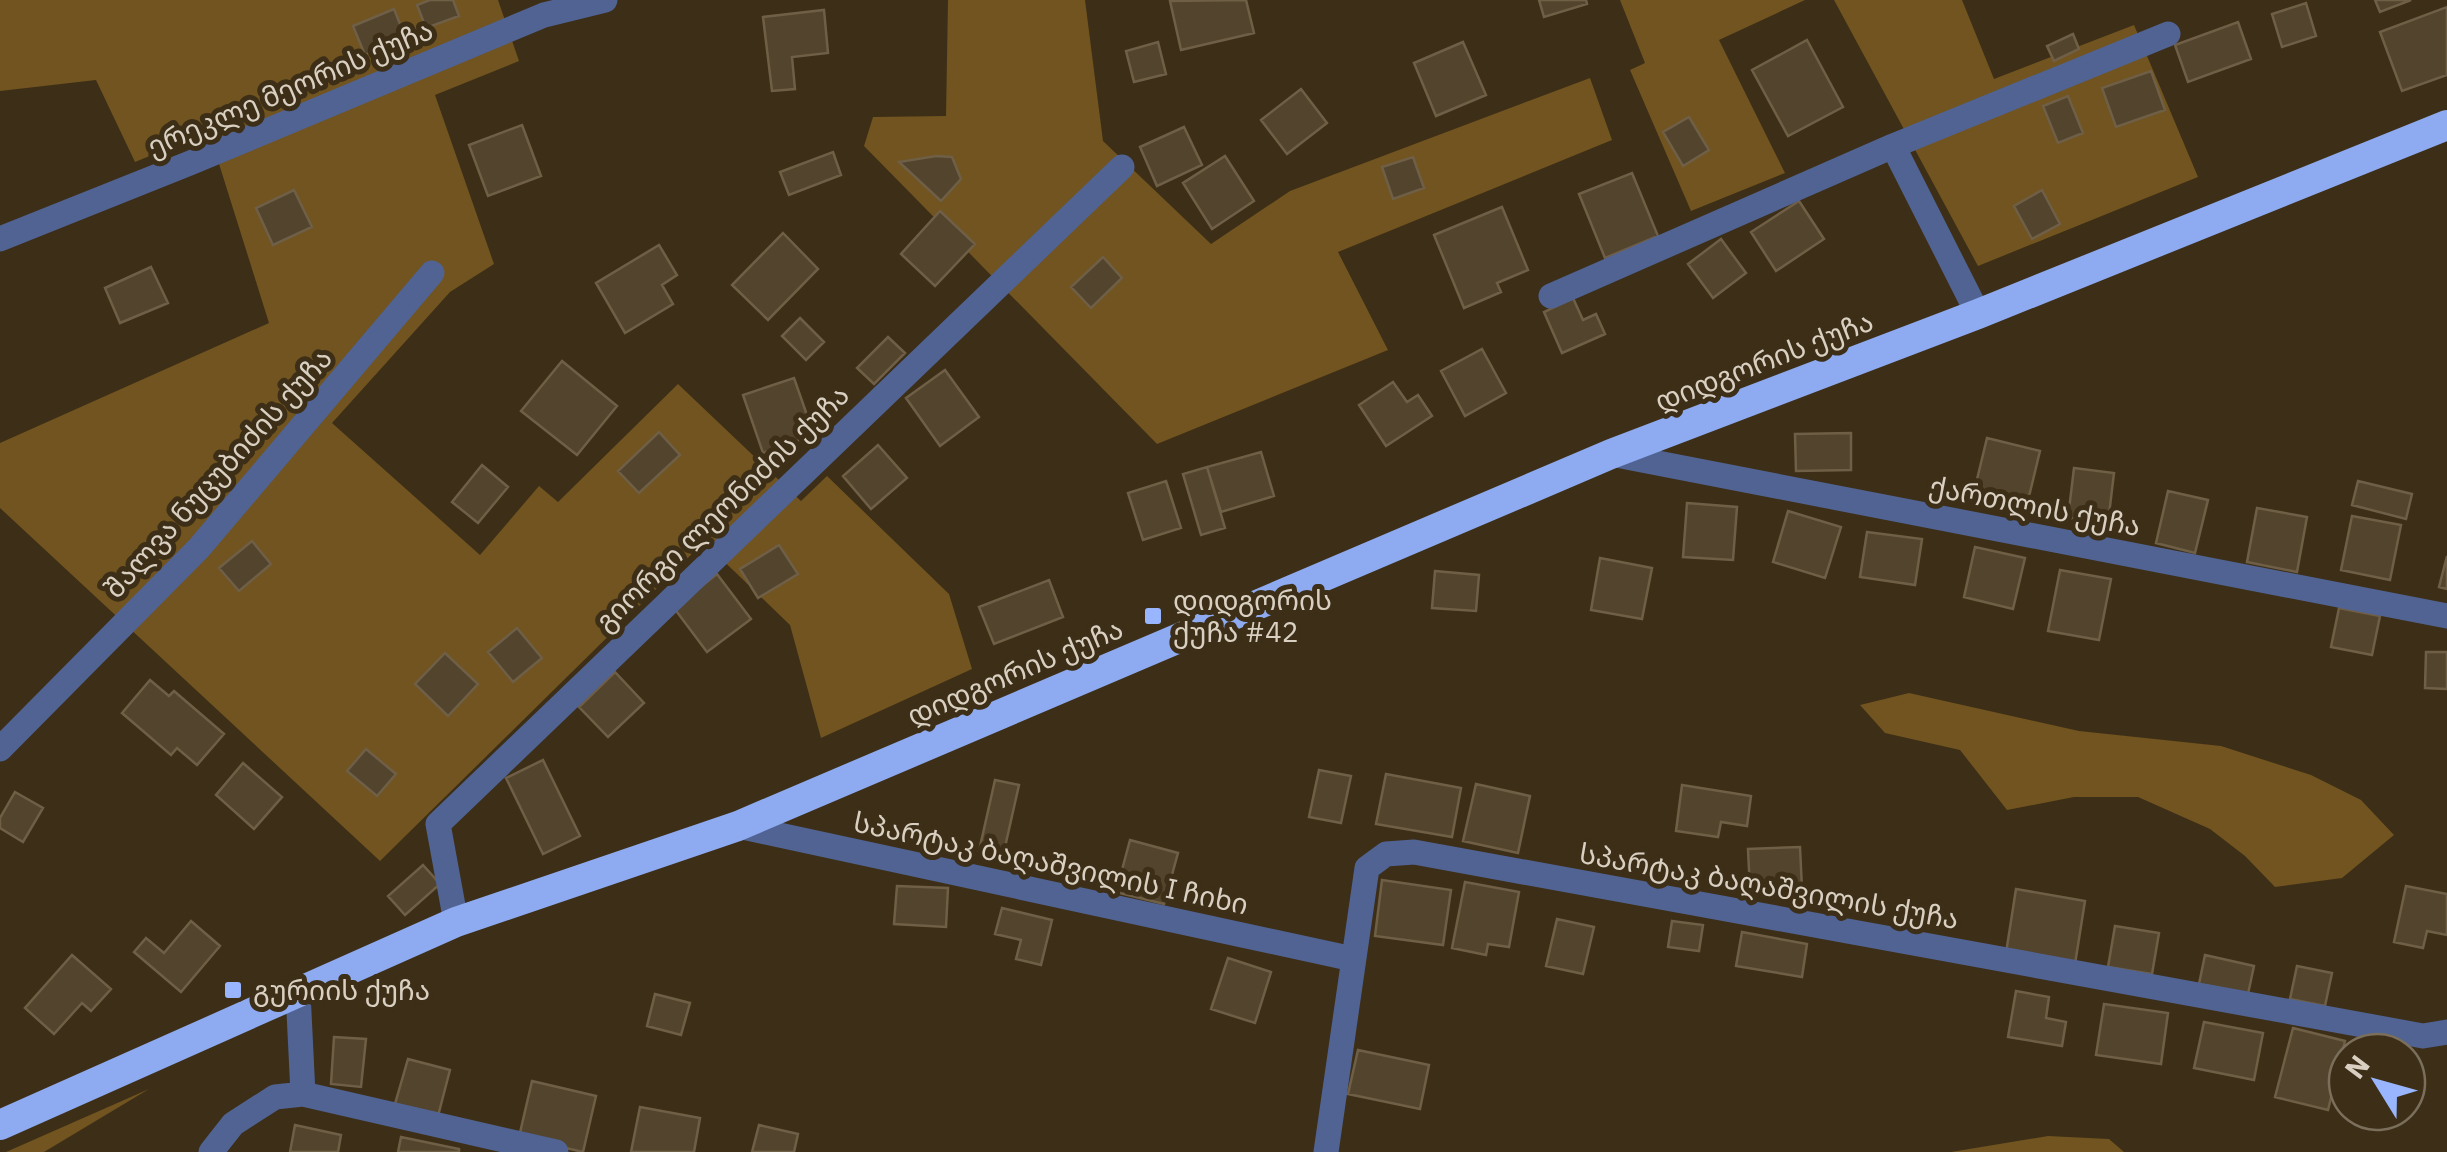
<svg xmlns="http://www.w3.org/2000/svg" width="2447" height="1152" font-family="'IBM Plex Sans','Noto Sans Georgian',sans-serif">
<style>
.green{fill:#71541f}
.building{fill:#53442d;stroke:#6f5f47;stroke-width:2.5}
.lines{fill:none;stroke-linecap:round;stroke-linejoin:round}
.street{stroke:#506393;stroke-width:25}
.highway{stroke:#8eaaf0;stroke-width:30}
.poi-dot{fill:#98b5fd;stroke:#3c2e17;stroke-width:4}
.labels{text-anchor:middle;stroke-width:10;stroke-linejoin:round;paint-order:stroke}
.street-label{font-size:28px;fill:#d9d0c2;stroke:#3c2e17}
.poi-label{font-size:28px;fill:#d9d0c2;stroke:#3c2e17;text-anchor:start}
</style>
<rect width="100%" height="100%" fill="#3c2e17"/>
<!-- green -->
<path class="green" d="M0,0H498L519,61L435,95L494,264L450,292L332,423L480,555L539,486L558,502L678,384L801,501L827,476L949,594L972,669L821,738L790,625L704,542L380,861L0,508V443L269,323L209,132L135,162L96,80L0,91Z
M948,0H1085L1103,141L1211,244L1290,191L1590,78L1612,140L1338,252L1388,350L1157,444L864,146L873,117L946,116Z
M1620,0H1805L1719,40L1785,173L1691,211L1630,70L1645,63Z
M1834,0H1962L1994,79L2134,25L2198,177L1978,266Z
M1909,693L2079,731L2221,746L2311,775L2361,800L2394,835L2342,878L2275,887L2245,856L2210,829L2138,797H2074L2007,810L1960,750L1885,733L1860,705Z
M149,1089L44,1152H6Z
M2048,1136L2109,1139L2124,1152H1951Z"/>
<!-- building -->
<path class="building" d="M430,0H453L459,16L426,28L417,5Z
M1246,0L1254,33L1181,50L1170,1Z
M1539,0H1586L1587,4L1544,17Z
M2375,0H2411L2380,12Z
M2306,3L2316,36L2282,47L2272,14Z
M2447,7V75L2402,91L2380,32Z
M394,9L406,39L365,55L353,26Z
M824,10L828,53L792,57L795,89L772,91L763,17Z
M2238,22L2251,59L2188,82L2175,45Z
M2073,34L2079,49L2054,61L2047,46Z
M1807,40L1843,107L1788,136L1752,70Z
M1158,42L1166,74L1134,82L1126,51Z
M1463,42L1486,95L1436,116L1414,63Z
M2151,71L2165,110L2116,127L2102,88Z
M1301,89L1327,123L1287,154L1261,120Z
M2068,96L2083,133L2058,143L2043,106Z
M1689,117L1709,150L1683,166L1663,132Z
M522,125L541,176L488,196L469,145Z
M1184,127L1202,165L1157,186L1140,147Z
M833,152L841,175L789,195L780,172Z
M936,156L952,157L961,179L941,201L899,162Z
M1225,156L1254,201L1212,229L1183,183Z
M1413,157L1424,188L1393,199L1382,167Z
M1632,173L1658,236L1605,258L1579,194Z
M294,190L312,227L273,245L256,208Z
M2042,190L2060,224L2032,239L2014,206Z
M1799,201L1824,239L1776,271L1751,232Z
M1502,207L1528,270L1497,283L1501,292L1464,308L1434,235Z
M940,211L975,244L935,286L901,254Z
M783,233L818,269L768,320L732,285Z
M1721,239L1746,273L1713,298L1688,264Z
M659,245L677,275L662,285L673,304L625,333L596,283Z
M1103,257L1122,278L1091,308L1071,287Z
M151,267L168,303L120,323L105,288Z
M1573,298L1583,320L1596,314L1605,334L1562,353L1544,312Z
M800,318L824,342L806,360L782,336Z
M888,337L905,353L874,384L857,368Z
M1482,349L1506,393L1465,416L1441,371Z
M562,361L617,406L577,455L521,411Z
M945,370L979,417L940,446L906,398Z
M794,378L814,435L763,453L743,395Z
M1393,382L1407,402L1418,395L1432,416L1386,446L1359,405Z
M659,432L680,455L639,493L618,471Z
M1851,433V470L1796,471L1795,434Z
M1987,438L2040,451L2025,513L1972,500Z
M878,445L907,478L871,509L843,476Z
M1261,452L1274,496L1221,512L1207,467Z
M482,465L508,487L478,523L452,502Z
M1207,467L1225,528L1201,535L1183,474Z
M2074,468L2114,473L2108,523L2068,518Z
M1166,481L1181,528L1143,540L1128,493Z
M2358,481L2412,494L2406,519L2352,505Z
M2168,491L2208,500L2195,553L2156,543Z
M1687,503L1737,507L1733,560L1683,557Z
M2257,508L2307,517L2297,572L2247,562Z
M1788,511L1841,527L1825,578L1773,562Z
M2352,516L2401,525L2390,580L2341,570Z
M1867,532L1922,539L1915,585L1860,577Z
M252,541L271,564L239,591L219,568Z
M779,545L798,574L758,598L740,569Z
M1975,547L2025,558L2013,609L1964,597Z
M2447,556V589L2439,587Z
M1600,558L1652,568L1642,619L1591,610Z
M2060,570L2111,579L2099,640L2048,631Z
M1435,571L1479,575L1476,611L1432,608Z
M717,574L751,619L707,652L674,608Z
M1049,580L1063,617L994,644L979,607Z
M2339,608L2380,616L2372,655L2331,647Z
M517,628L542,658L513,682L488,652Z
M2426,652H2447V689L2425,688Z
M445,653L478,684L448,716L415,684Z
M615,672L644,703L608,737L579,707Z
M150,680L169,696L174,691L224,734L197,765L177,748L171,755L122,713Z
M366,749L396,774L377,796L347,771Z
M543,760L580,836L543,854L506,778Z
M243,763L282,797L254,829L216,795Z
M1319,770L1351,776L1341,823L1309,817Z
M1386,774L1461,788L1452,837L1376,824Z
M995,780L1019,785L1003,856L979,851Z
M1476,784L1530,796L1518,853L1463,841Z
M1682,785L1751,796L1747,826L1721,822L1718,837L1676,831Z
M15,792L43,808L23,842L0,828V818Z
M1130,840L1178,853L1164,904L1116,892Z
M1800,847L1802,889L1750,891L1748,849Z
M423,865L440,884L405,915L388,896Z
M1382,880L1451,890L1443,945L1375,936Z
M1465,882L1519,892L1509,947L1488,944L1486,955L1452,948Z
M897,886L948,888L946,927L894,924Z
M2406,886L2447,894V935L2427,931L2423,948L2394,942Z
M2016,889L2085,901L2075,964L2006,953Z
M1002,908L1052,920L1041,965L1016,959L1021,940L995,934Z
M1557,919L1594,927L1583,974L1546,966Z
M191,921L220,946L181,992L134,952L146,938L164,953Z
M1672,921L1703,925L1699,951L1668,947Z
M2115,926L2159,933L2152,974L2108,967Z
M1742,932L1807,944L1802,977L1736,966Z
M72,955L111,989L91,1011L82,1003L54,1034L25,1008Z
M2205,955L2254,966L2248,994L2199,984Z
M1228,958L1271,972L1255,1023L1211,1009Z
M2297,966L2332,973L2325,1006L2290,999Z
M2016,991L2049,997L2046,1018L2066,1022L2062,1046L2008,1037Z
M655,994L690,1003L681,1035L647,1026Z
M2104,1004L2168,1013L2161,1064L2096,1055Z
M2204,1022L2263,1033L2254,1080L2194,1068Z
M2293,1028L2345,1041L2328,1110L2275,1097Z
M334,1037L366,1039L361,1087L331,1084Z
M1358,1050L1429,1065L1420,1109L1348,1094Z
M408,1059L450,1070L438,1116L395,1104Z
M532,1081L596,1096L583,1152L519,1137Z
M640,1107L700,1118L694,1152H631Z
M295,1125L341,1135L338,1152H290Z
M759,1125L798,1134L794,1152H752Z
M401,1137L459,1149V1152H398Z"/>
<g class="lines">
<!-- street -->
<path class="street" d="M1893,146L2168,34
M0,239L190,163L544,15L605,0
M1551,296L1893,146L1978,314
M1611,454L2447,616
M0,749L199,548L432,273
M738,826L1353,959
M456,922L438,824L1122,167
M303,1094L556,1152
M211,1152L233,1124L275,1097L303,1094L298,992
M1326,1152L1367,868L1386,854L1414,852L2423,1036L2447,1032"/>
<!-- highway -->
<path class="highway" d="M0,1125L456,922L738,826L1611,454L1978,314L2447,125"/>
</g>
<!-- markers -->
<g class="poi-dot">
<rect x="1143" y="606" width="20" height="20" rx="5"/>
<rect x="223" y="980" width="20" height="20" rx="5"/>
</g>
<g class="labels">
<!-- street labels -->
<g class="street-label">
<text transform="translate(290 88) rotate(-23)" y="10">ერეკლე მეორის ქუჩა</text>
<text transform="translate(1764 361) rotate(-21)" y="10">დიდგორის ქუჩა</text>
<text transform="translate(218 473) rotate(-48)" y="10">შალვა ნუცუბიძის ქუჩა</text>
<text transform="translate(2035 506) rotate(11)" y="10">ქართლის ქუჩა</text>
<text transform="translate(722 508) rotate(-44)" y="10">გიორგი ლეონიძის ქუჩა</text>
<text transform="translate(1015 672) rotate(-23)" y="10">დიდგორის ქუჩა</text>
<text transform="translate(1051 863) rotate(12)" y="10">სპარტაკ ბაღაშვილის I ჩიხი</text>
<text transform="translate(1769 886) rotate(10)" y="10">სპარტაკ ბაღაშვილის ქუჩა</text>
</g>
<!-- poi labels -->
<g class="poi-label">
<text x="1173" y="610">დიდგორის<tspan x="1173" dy="32">ქუჩა #42</tspan></text>
<text x="253" y="1000">გურიის ქუჩა</text>
</g>
</g>
<!-- north arrow -->
<g transform="translate(2377 1082) rotate(307)"><circle r="48" fill="#3c2e17" stroke="#7b6f5b" stroke-width="2.5"/>
<path d="M0-8L18 38L0 25L-18 38Z" fill="#98b5fd"/>
<text y="-15" font-size="28" font-weight="bold" text-anchor="middle" fill="#d9d0c2">N</text>
</g>
</svg>
